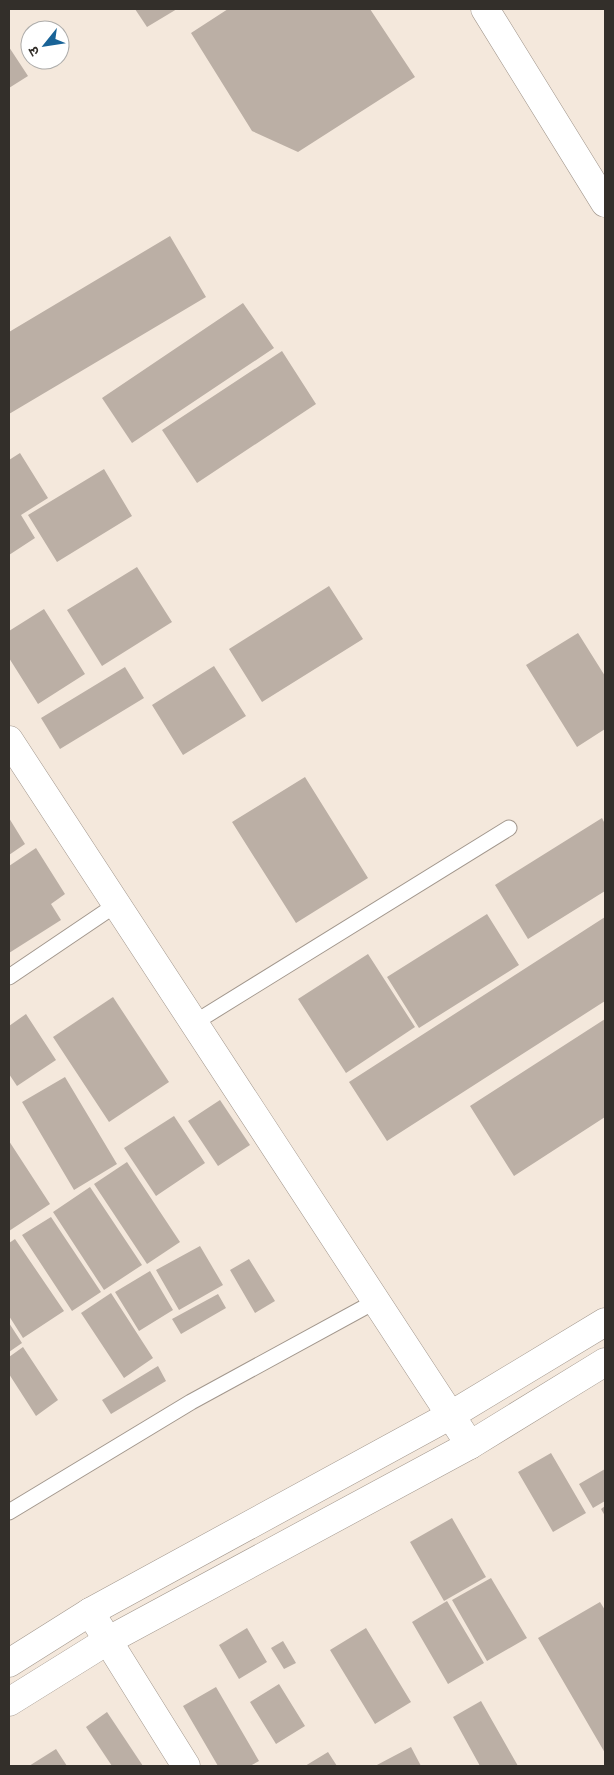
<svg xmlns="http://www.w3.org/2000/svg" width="614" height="1775" font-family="'Noto Sans','Noto Sans Devanagari',sans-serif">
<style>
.building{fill:#bbafa5}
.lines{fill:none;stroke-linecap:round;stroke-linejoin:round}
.service-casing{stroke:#a2978d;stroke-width:17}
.minor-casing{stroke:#a2978d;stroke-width:29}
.tertiary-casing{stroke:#a2978d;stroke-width:29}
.service{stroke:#fff;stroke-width:15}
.minor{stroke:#fff;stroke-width:28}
.tertiary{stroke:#fff;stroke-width:28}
</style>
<rect width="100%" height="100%" fill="#f4e8dc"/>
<!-- building -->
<path class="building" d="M135,9H177L147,27Z
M228,9H370L415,77L298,152L252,131L191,33Z
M9,47L28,76L9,88Z
M170,236L206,297L9,414V332Z
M243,303L274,348L132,443L102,398Z
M282,351L316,404L197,483L162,430Z
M20,453L48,498L21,515L35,538L9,555V460Z
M104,469L132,516L57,562L28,515Z
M137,567L172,622L102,666L67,610Z
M329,586L363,639L262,702L229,649Z
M44,609L85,674L38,704L9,658V631Z
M578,633L605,676V729L577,747L526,665Z
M214,666L246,716L183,755L152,705Z
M125,667L144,698L60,749L41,718Z
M305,777L368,878L296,923L232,822Z
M9,818L25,844L9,855Z
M602,818L605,824V891L528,939L495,885Z
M36,848L65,894L51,904L61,920L9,953V866Z
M487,914L519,965L419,1028L387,977Z
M605,917V1001L387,1141L349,1082Z
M368,954L415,1027L346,1073L298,999Z
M113,997L169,1082L109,1122L53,1037Z
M26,1014L56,1060L17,1086L9,1074V1026Z
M605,1019V1117L514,1176L470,1106Z
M65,1077L117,1164L74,1190L22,1102Z
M220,1100L250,1145L218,1166L188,1121Z
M174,1116L205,1163L156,1196L124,1148Z
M9,1141L50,1204L9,1231Z
M127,1162L180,1242L147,1264L94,1184Z
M90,1187L142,1265L104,1290L53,1212Z
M51,1217L101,1292L72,1311L22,1235Z
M15,1239L64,1311L23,1338L9,1316V1243Z
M200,1246L223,1285L179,1310L156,1270Z
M249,1259L275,1301L255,1313L230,1270Z
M150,1271L173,1310L139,1331L115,1292Z
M111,1293L153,1358L124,1378L81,1313Z
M218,1294L226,1308L181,1334L172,1319Z
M9,1323L22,1343L9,1352Z
M23,1347L58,1400L36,1416L9,1374V1357Z
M158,1366L166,1381L111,1414L102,1400Z
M551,1453L586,1513L553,1532L518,1472Z
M605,1469V1501L593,1508L579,1484Z
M605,1506V1516L601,1509Z
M452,1518L486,1577L444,1601L410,1542Z
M491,1578L527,1638L487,1661L452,1600Z
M447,1601L484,1663L448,1684L412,1622Z
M600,1602L605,1610V1753L538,1638Z
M247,1628L267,1662L239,1679L219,1645Z
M366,1628L411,1702L375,1724L330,1650Z
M283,1641L296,1663L284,1669L271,1648Z
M279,1684L305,1726L276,1744L250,1702Z
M216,1687L259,1761L250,1766H218L183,1706Z
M481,1701L518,1766H480L453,1717Z
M107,1712L143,1766H112L86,1727Z
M411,1747L421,1766H375Z
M56,1749L67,1766H29Z
M328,1752L337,1766H305Z"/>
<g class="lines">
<!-- service casing -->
<g class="service-casing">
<path id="service" d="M9,977L117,904
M194,1023L509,828
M9,1512L191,1402L376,1301"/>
</g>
<!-- minor casing -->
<g class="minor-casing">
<path id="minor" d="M485,9L605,203
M9,740L470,1445
M90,1612L186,1766"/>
</g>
<!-- tertiary casing -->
<g class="tertiary-casing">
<path id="tertiary" d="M9,1663L90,1612L451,1415L605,1322
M9,1702L107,1641L470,1445L605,1362"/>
</g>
<!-- service -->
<use href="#service" class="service"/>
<!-- minor -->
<use href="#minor" class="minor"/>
<!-- tertiary -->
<use href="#tertiary" class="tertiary"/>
</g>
<!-- border -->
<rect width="614" height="1775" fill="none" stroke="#332f2a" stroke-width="20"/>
<!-- north arrow -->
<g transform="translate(45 45) rotate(240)"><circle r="24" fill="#ffffff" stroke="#adacaa"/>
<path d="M0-4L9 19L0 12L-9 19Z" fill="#196397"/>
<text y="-8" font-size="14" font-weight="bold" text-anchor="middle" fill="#332f2a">उ</text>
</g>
</svg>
